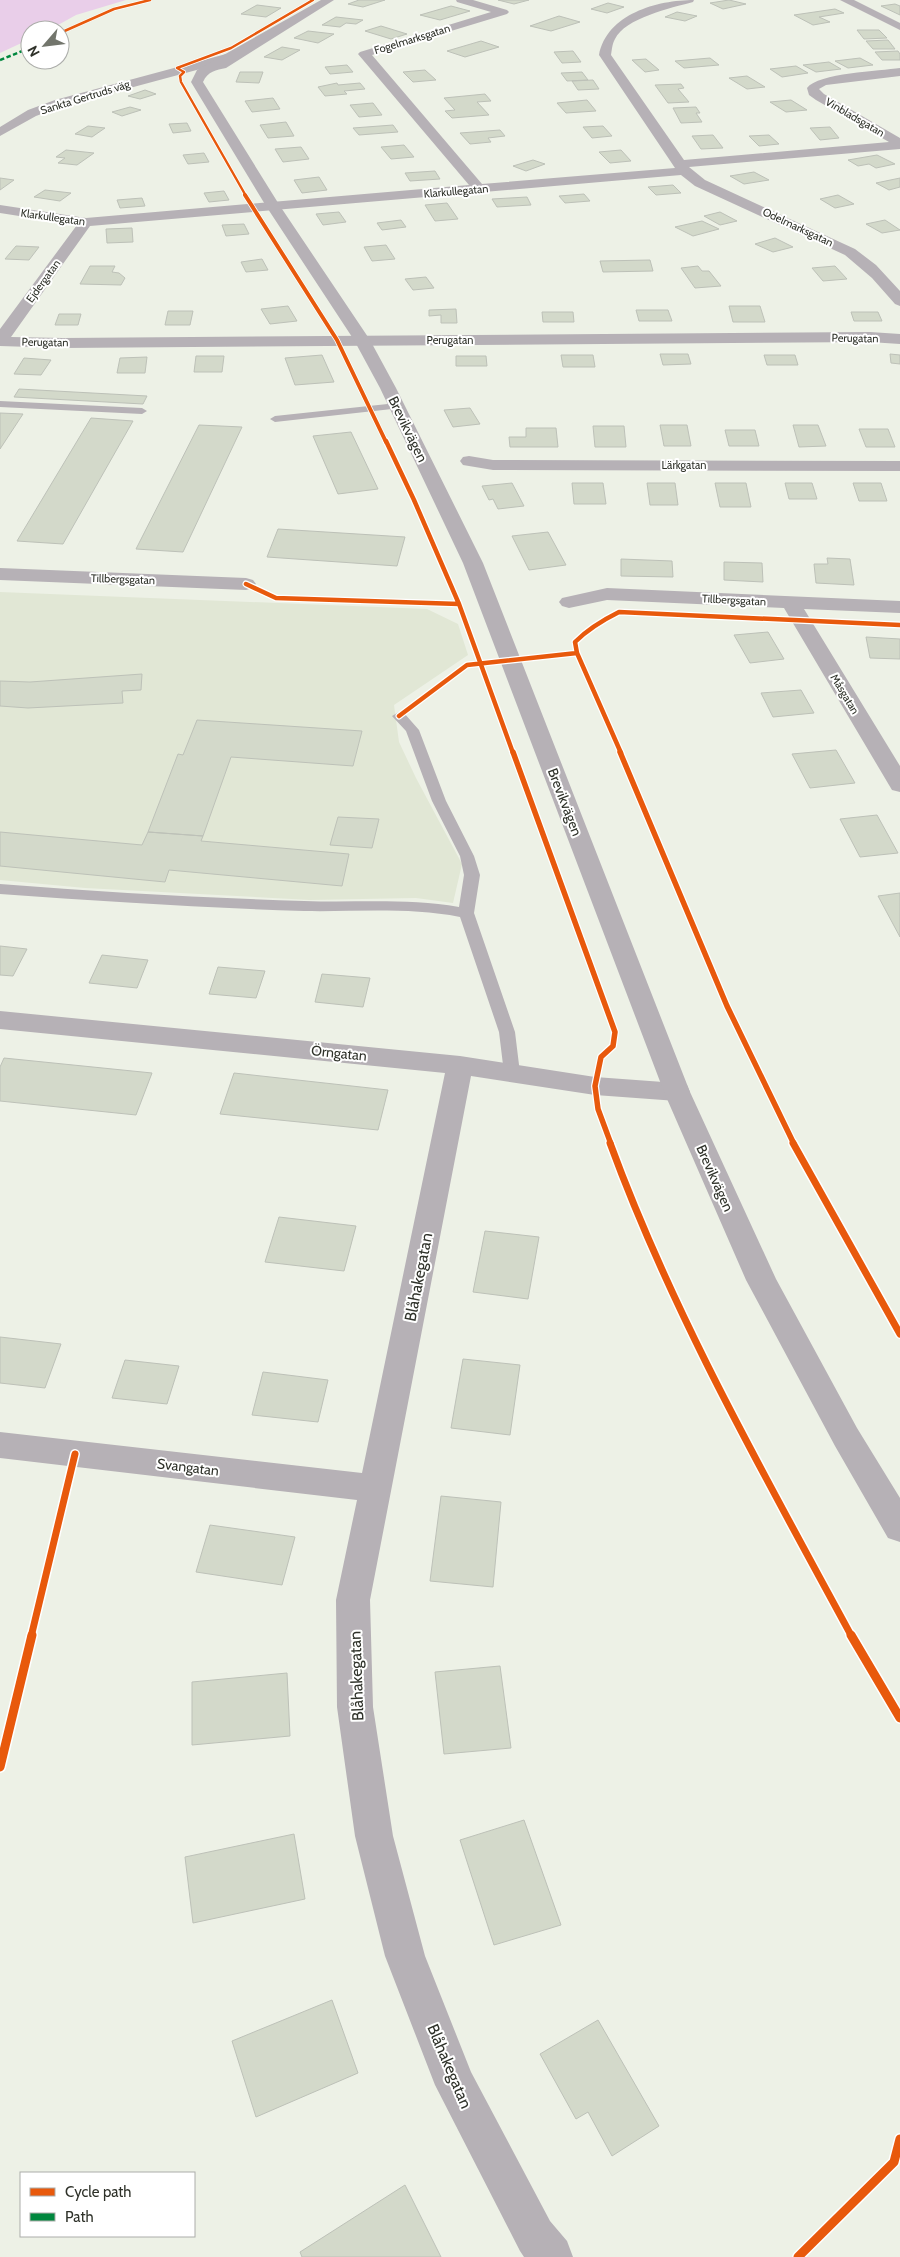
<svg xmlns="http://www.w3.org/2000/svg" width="900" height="2257" font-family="Cabin,sans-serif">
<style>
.built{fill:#e1e7d5}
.water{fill:#e9cee9}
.building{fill:#d3d9ca;stroke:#bdc1b8}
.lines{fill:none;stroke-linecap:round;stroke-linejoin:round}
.service{fill:#b6b1b6;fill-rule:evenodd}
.minor{fill:#b6b1b6;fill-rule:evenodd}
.tertiary{fill:#b6b1b6;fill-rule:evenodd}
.quiet{stroke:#00873e;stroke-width:2.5;stroke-dasharray:4.5 2.5;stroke-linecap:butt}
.cycleway-far5-casing{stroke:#fff;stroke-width:4}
.cycleway-far4-casing{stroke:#fff;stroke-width:5.5}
.cycleway-far3-casing{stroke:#fff;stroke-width:7}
.cycleway-far2-casing{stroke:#fff;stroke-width:8}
.cycleway-far1-casing{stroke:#fff;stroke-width:10}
.cycleway-casing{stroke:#fff;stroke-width:12}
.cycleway-far5{stroke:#e8590c;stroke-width:2.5}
.cycleway-far4{stroke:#e8590c;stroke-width:4}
.cycleway-far3{stroke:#e8590c;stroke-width:4.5}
.cycleway-far2{stroke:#e8590c;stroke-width:5.5}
.cycleway-far1{stroke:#e8590c;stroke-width:7}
.cycleway{stroke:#e8590c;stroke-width:9}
.labels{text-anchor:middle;stroke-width:4;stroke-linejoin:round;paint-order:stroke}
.far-street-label{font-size:11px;fill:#2f322a;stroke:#fff}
.street-label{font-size:14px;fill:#2f322a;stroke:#fff}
.near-street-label{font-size:16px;fill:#2f322a;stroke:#fff}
</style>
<rect width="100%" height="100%" fill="#edf1e6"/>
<!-- built -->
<path class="built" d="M0,592L427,609L458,624L468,655L394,705L399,742L416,778L462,864L453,903L416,898L310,900L85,888L0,880Z"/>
<!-- water -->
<path class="water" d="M0,0H126L76,15L49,30H30V39L0,53Z"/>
<!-- building -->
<path class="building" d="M359,0H385L363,7L348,4Z
M498,0H529L514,4Z
M729,0L746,4L723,9L710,3Z
M608,3L624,7L607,13L591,9Z
M895,4L900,6V15L881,6Z
M257,5L281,8L266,17L241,14Z
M451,6L470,11L440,20L420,15Z
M835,9L844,13L819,17L830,22L813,25L794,15Z
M677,12L697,16L685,21L665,17Z
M559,16L580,22L551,31L530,26Z
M336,17L363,20L356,24L346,23L340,27L322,25Z
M381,26L407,34L391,39L365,31Z
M857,30H879L887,38L864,39Z
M308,31L334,34L318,43L294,38Z
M888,40L895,49H873L866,41Z
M481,41L499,47L465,57L447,51Z
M282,47L300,50L282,60L264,57Z
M573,51L581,62L562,63L554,52Z
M898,51L900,54V60H882L875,52Z
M710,58L719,65L684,68L675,61Z
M860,58L873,65L848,68L835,61Z
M646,59L659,70L645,72L632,60Z
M829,62L841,69L816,72L803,65Z
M347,65L353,72L330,74L325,67Z
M796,66L808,73L782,77L770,69Z
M425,70L436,80L413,82L403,72Z
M240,72H263L259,83L236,82Z
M582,72L588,80L567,81L561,73Z
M747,76L765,87L747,89L729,78Z
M593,80L599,89L578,90L572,81Z
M337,83L338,85L360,83L365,89L344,91L347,94L325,96L318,87Z
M681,84L684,88L678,89L689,102L668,103L655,85Z
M145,90L156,94L140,99L128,96Z
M485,94L491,101L477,102L489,115L452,118L445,111L455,110L444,98Z
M273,98L280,109L252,112L245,101Z
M587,100L596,111L566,113L557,103Z
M791,100L807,110L786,112L770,102Z
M373,103L382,115L359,117L350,105Z
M130,107L141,110L122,116L112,112Z
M696,107L700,113H696L702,122L681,123L673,108Z
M286,122L294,136L268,138L260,125Z
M187,123L191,131L173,133L169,124Z
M393,125L398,132L359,135L353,128Z
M88,126L105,128L92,137L75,134Z
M603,126L612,136L592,138L583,127Z
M830,127L839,138L820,140L810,128Z
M500,130L505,136L488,138L491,142L470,144L460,133Z
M713,135L723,148L701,149L692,136Z
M769,135L779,144L759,146L749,136Z
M404,145L414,157L391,159L381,147Z
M301,147L309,159L283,162L275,149Z
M66,150L94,153L77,165L58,163L65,158L56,157Z
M621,150L631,161L610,163L599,152Z
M204,153L209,162L188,164L183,155Z
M877,155L895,164L876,168L869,164L858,166L848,160Z
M533,160L545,164L526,171L513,166Z
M435,171L440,179L410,181L405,173Z
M754,172L769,180L744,184L730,176Z
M319,177L327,190L302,193L294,180Z
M0,178L14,180L0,190Z
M900,178V187L889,190L876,183Z
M673,185L681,193L656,195L648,187Z
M45,190L71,193L60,201L34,197Z
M224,191L229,200L209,202L204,193Z
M584,194L590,201L565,203L559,196Z
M838,195L854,204L835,208L820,199Z
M527,197L531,205L497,207L492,199Z
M142,198L145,206L120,208L117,200Z
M447,203L458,219L435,221L425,205Z
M339,212L346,222L323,225L316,214Z
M720,212L737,221L720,225L704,216Z
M401,220L406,227L382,230L377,223Z
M885,220L900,230L882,233L866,224Z
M702,221L719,229L693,236L675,227Z
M244,224L249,234L226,236L222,225Z
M132,228L133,242L107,243L106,229Z
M775,238L793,247L773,252L755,244Z
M386,245L395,259L372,261L364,247Z
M16,246L39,247L29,260L5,259Z
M262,259L268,270L246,272L241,262Z
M650,260L653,271L603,272L600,261Z
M90,266H115L112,272L119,273L125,278L121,285L80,284Z
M698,266L702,271H709L721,286L695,288L681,268Z
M835,266L847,279L823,281L812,268Z
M426,277L434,288L413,290L405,279Z
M288,306L297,321L270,324L261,309Z
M729,306H760L765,322H733Z
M456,309L457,323H441V315L429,316V310Z
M636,310H668L672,321H639Z
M168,311H193L190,325H165Z
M542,312H573L574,322H543Z
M851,312H878L882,321H854Z
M59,314H81L78,325H55Z
M660,354H688L691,364L663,365Z
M890,354L900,355V364L891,363Z
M322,355L334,382L295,385L285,358Z
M561,355H593L595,367H563Z
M764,355H795L798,365H767Z
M196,356H224L222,372H194Z
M456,356H486L487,366H456Z
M147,357L145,373H117L120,358Z
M24,358L51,360L41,375L14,374Z
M19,389L147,396L143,404L14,397Z
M470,408L480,424L453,427L444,410Z
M0,413L23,414L0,449Z
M91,418L133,421L63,544L17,541Z
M199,425L242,427L183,552L136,549Z
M660,425H687L691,446H664Z
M793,425H818L826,446L799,447Z
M593,426H624L626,447H595Z
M526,428H556L558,447H510L509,437H526Z
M859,429H888L895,447H866Z
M725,430H755L759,446H729Z
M351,432L378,489L338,494L313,436Z
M512,483L524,506L498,509L493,499L489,500L482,486Z
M572,483H603L606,504H574Z
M647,483H675L678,505H650Z
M715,483H746L751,507H720Z
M785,483H812L817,499H789Z
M853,483H881L887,501H859Z
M278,529L405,537L397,566L267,557Z
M548,532L566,565L529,570L512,536Z
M827,558L850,559L854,585L816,583L814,564H828Z
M621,559L672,561L673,577L621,576Z
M724,562L762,563L763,582L724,580Z
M768,632L784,659L750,663L734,635Z
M866,637L900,639V659L870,658Z
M142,674L141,690L122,691L123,703L28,708L0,706V681L30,682Z
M801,690L814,713L773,717L761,693Z
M197,720L362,731L353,766L231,757L203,836L148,832L178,754L183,755Z
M836,750L855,783L810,788L792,754Z
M877,815L898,853L860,857L840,819Z
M338,817L379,819L372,848L330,845Z
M0,832L142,845L148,832L203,836L201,841L349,854L342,886L169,870L165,882L0,866Z
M900,893V937L878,896Z
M0,946L27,949L13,976L0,975Z
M102,955L148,960L137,988L89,983Z
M218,967L265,971L256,998L209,994Z
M322,974L370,978L363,1007L315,1002Z
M4,1058L152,1073L136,1115L0,1101V1067Z
M234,1073L388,1090L378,1130L220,1114Z
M279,1217L356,1226L344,1271L265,1262Z
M485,1231L539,1237L528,1299L473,1292Z
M0,1337L61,1344L45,1388L0,1383Z
M463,1359L520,1365L510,1435L451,1428Z
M125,1360L179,1366L167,1404L112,1398Z
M263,1372L328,1380L318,1422L252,1415Z
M441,1496L501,1502L493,1587L430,1581Z
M210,1525L295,1537L282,1585L196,1572Z
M500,1666L511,1748L444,1754L435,1672Z
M287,1673L290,1736L192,1745V1682Z
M524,1820L561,1925L494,1945L460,1840Z
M294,1834L305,1899L193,1923L185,1857Z
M332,2000L358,2073L256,2117L232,2041Z
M598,2020L659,2126L612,2156L588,2112L576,2119L540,2054Z
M405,2185L441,2257H302L300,2252Z"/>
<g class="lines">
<!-- service -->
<path class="service" d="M0,401L142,408L147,411L142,414L0,407Z
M397,403L401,404V408L275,422L270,419L275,416Z
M399,712L404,713L419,730L446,801L474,856L480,875L474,913L515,1032L520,1073L518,1077L512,1079L506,1077L504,1073L499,1032L460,917C408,907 356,912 304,911C202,908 101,901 0,894V884C101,892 202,898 304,901C356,903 408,898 459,907L464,875L460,856L432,801L406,731L392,716Z"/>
<!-- minor -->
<path class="minor" d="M456,0H473L507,10L509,12L507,14L372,55L482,184L675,168L599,55C607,14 657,0 694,0L693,2C671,8 625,18 615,39C612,44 612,50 611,55L684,160L889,142L816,100L809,95L807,88C818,73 880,71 900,68V76L826,85L819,89L824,94L900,138V149L689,167L705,180L855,249L876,265L900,291V306L895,304L872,278L845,255L695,186L681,175L90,226L11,337L63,338L870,332L900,334V344L870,342L63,348L0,346V329L77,225L0,213V205L86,218L469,185L358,54L360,52L491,12L457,2Z
M840,0H854L900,23V30Z
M226,54L232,58L230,61L63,106L36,116L0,136V127L28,110L55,100Z
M469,456L493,460L900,461V471L493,470L463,465L460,461L463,457Z
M0,568L246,578L253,580L256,584L253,588L246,590L0,580Z
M607,588L900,601V613L804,609L900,766V792L892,790L889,785L784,608L607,600L569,608L562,606L559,602L562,598Z
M0,1011L460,1056L595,1077L677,1083L687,1085L690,1092L687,1099L677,1101L595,1095L471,1076L370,1600L373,1707L393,1836L425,1956L471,2072L550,2221L567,2241L573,2257H524L520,2251L435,2085L385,1956L355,1836L337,1707L336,1600L357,1500L0,1458V1432L362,1473L445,1073L0,1029Z"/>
<!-- tertiary -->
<path class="tertiary" d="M321,0H334L226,68C216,70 208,71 203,82L280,206L370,340L396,388L483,563L690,1092L776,1279L857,1428L900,1498V1542L888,1538L835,1446L746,1280L664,1092L463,563L380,388L354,340L266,206L191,82L197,70Z"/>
<!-- quiet -->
<path class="quiet" d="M0,60L30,48"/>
<!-- cycleway-far5 casing -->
<g class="cycleway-far5-casing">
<path id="cycleway-far5" d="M60,33L114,9L150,0
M246,196L181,82L180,76L184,72L177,68L231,48L313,0"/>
</g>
<!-- cycleway-far4 casing -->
<g class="cycleway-far4-casing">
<path id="cycleway-far4" d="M245,195L337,340L386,442"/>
</g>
<!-- cycleway-far3 casing -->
<g class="cycleway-far3-casing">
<path id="cycleway-far3" d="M386,441L414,500L459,604L513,753
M246,584L276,598L459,604
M577,653L575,642C588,629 603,620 619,612L900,625
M399,716L467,665L577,653L621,753"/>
</g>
<!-- cycleway-far2 casing -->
<g class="cycleway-far2-casing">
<path id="cycleway-far2" d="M513,752L615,1032L613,1046L601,1057L595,1086L598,1109L611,1144
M620,752L727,1006L794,1144"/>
</g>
<!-- cycleway-far1 casing -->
<g class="cycleway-far1-casing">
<path id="cycleway-far1" d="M610,1143C673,1315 765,1476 852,1637
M793,1143L900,1334
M31,1637L75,1454"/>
</g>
<!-- cycleway casing -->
<g class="cycleway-casing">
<path id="cycleway" d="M851,1635L900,1718
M0,1767L32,1635
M798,2257L894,2162L900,2139"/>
</g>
<!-- cycleway-far5 -->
<use href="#cycleway-far5" class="cycleway-far5"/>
<!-- cycleway-far4 -->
<use href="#cycleway-far4" class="cycleway-far4"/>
<!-- cycleway-far3 -->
<use href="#cycleway-far3" class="cycleway-far3"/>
<!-- cycleway-far2 -->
<use href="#cycleway-far2" class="cycleway-far2"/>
<!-- cycleway-far1 -->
<use href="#cycleway-far1" class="cycleway-far1"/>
<!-- cycleway -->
<use href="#cycleway" class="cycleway"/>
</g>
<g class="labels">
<!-- far-street labels -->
<g class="far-street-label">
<text transform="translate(412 39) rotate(-17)" y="4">Fogelmarksgatan</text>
<text transform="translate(85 97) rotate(-17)" y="4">Sankta Gertruds väg</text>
<text transform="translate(855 117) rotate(30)" y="4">Vinbladsgatan</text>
<text transform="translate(456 191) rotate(-5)" y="4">Klarkullegatan</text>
<text transform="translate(53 217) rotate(8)" y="4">Klarkullegatan</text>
<text transform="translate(798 227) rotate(25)" y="4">Odelmarksgatan</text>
<text transform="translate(43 281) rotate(-54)" y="4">Ejdergatan</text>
<text transform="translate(855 338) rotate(1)" y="4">Perugatan</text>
<text x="450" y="344">Perugatan</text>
<text transform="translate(45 342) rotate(1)" y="4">Perugatan</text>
<text x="684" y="469">Lärkgatan</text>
<text transform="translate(123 579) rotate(2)" y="4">Tillbergsgatan</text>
<text transform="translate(734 600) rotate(3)" y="4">Tillbergsgatan</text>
<text transform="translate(845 694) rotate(59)" y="4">Måsgatan</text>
</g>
<!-- street labels -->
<g class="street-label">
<text transform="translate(408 429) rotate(64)" y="5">Brevikvägen</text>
<text transform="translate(565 802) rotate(69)" y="5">Brevikvägen</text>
<text transform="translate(339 1053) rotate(6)" y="5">Örngatan</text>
<text transform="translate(715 1178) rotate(66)" y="5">Brevikvägen</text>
<text transform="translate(188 1467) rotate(7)" y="5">Svangatan</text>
</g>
<!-- near-street labels -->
<g class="near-street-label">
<text transform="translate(418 1277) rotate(-79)" y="6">Blåhakegatan</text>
<text transform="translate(356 1676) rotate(-92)" y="6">Blåhakegatan</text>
<text transform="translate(450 2066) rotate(67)" y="6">Blåhakegatan</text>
</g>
</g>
<!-- legend -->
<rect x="20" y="2172" width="175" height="65" fill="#ffffff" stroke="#acadaa"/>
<rect x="30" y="2188" width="25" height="8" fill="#e8590c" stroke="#acadaa"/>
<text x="65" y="2197" font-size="15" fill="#2f322a">Cycle path</text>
<rect x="30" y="2213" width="25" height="8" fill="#00873e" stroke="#acadaa"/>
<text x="65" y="2222" font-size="15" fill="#2f322a">Path</text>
<!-- north arrow -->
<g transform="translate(45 45) rotate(242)"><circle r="24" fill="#ffffff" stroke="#acadaa"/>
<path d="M0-4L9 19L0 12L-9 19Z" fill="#72756c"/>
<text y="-8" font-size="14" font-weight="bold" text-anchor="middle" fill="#2f322a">N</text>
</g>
</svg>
